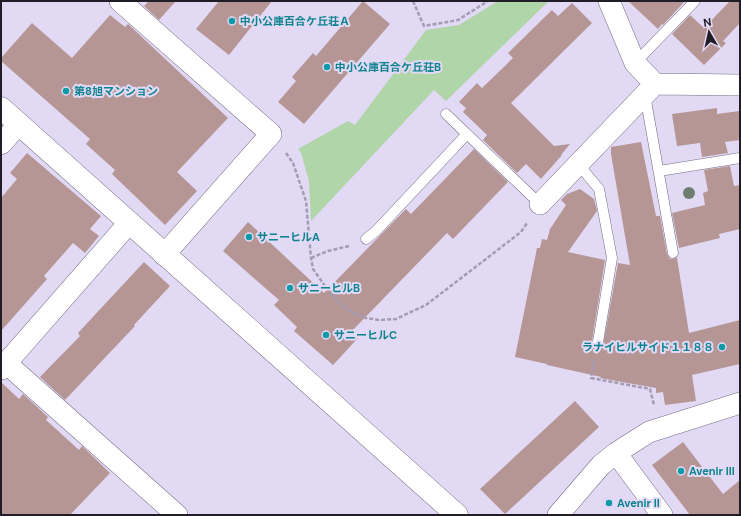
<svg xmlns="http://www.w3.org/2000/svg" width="741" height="516" font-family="'DM Sans','Noto Sans JP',sans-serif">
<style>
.green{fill:#b0d5a8}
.building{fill:#b69695}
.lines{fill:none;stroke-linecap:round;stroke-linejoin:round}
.service-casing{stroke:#746c84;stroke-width:11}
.minor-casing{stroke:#746c84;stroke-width:22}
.tertiary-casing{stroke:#746c84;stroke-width:23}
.path{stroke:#a39cb2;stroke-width:2.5;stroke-dasharray:4 2;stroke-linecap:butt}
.service{stroke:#fff;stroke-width:10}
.minor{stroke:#fff;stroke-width:21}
.tertiary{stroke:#fff;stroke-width:22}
.tree{fill:#6d7e70}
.culture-dot{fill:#0f9aa8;stroke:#e2d9f4;stroke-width:1.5}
.labels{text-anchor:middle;stroke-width:4;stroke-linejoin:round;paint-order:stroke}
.culture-label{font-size:11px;font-weight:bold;fill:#0d838f;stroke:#e2d9f4;text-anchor:start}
</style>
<rect width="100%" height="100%" fill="#e2d9f4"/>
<!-- green -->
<path class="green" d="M498,1H549L446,101L434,90L311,221L309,181L301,153L298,149L348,121L355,125L426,30L459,25Z"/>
<!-- building -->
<path class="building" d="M149,1H176L159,20L144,6Z
M219,1H272L229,55L196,29Z
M363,1L390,24L304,124L278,102L296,81L292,77L313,53L316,56Z
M628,1H685L663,25L662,24L658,29Z
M730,1H740V23L723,41L726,43L704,65L672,34L690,15L704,28Z
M572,3L592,23L511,103L554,146L570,144L561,155H562L541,179L526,164L517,173L483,140L487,135L463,112L466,108L459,102L477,83L482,88L513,58L508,53L552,10L558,16Z
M110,15L125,27L128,24L228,118L177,172L197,191L165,225L112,174L115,170L86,144L90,139L1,61V58L32,23L72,58Z
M717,108V114L740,111V140L725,142L728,153L702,157L700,143L677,146L672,114Z
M641,142L656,216H660L667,254L670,259L677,258L689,333L740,320V364L692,375L696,401L665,405L663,392L656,393V388L600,378L601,377L547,365V364L515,357L537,248H540L542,239L547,240L550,229L566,205L561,200L567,194L580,189L594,199L597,211L568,252L605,260L592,341V345L597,348H600L603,346L618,263L630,265L611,154V147Z
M474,149L508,182L453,239L447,233L351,332L358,338L333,365L294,331L297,327L274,305L279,300L223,251L248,222L324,293L406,209L411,214Z
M27,153L101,216L90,229L99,236L85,253L73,243L44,276L47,279L1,331V198L17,179L10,173Z
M730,166L734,186L740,185V229L719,234L720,238L679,248L672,213L705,205L703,193L708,191L704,170Z
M144,262L170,286L134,325L135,326L65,400L40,377L80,336L78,333Z
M1,382L19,399L23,394L48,417L46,420L79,450L82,446L110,473L70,515H1Z
M575,401L599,427L505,514L480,489Z
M683,442L723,494L740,480V515H690L652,465Z"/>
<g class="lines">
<!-- service casing -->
<g class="service-casing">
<path id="service" d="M635,63L695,1
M645,95L673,253
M446,114L540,204
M578,164L599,189L612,258L598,342
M659,171L740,158
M366,239L376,231L467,134"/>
</g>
<!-- minor casing -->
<g class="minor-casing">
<path id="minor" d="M120,1L271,134L164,255
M609,1L635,63L655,84L740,85
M1,144L19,124
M540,204L655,84
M6,363L177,515
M1,369L129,223
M616,453L662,515
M558,515L601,465L616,453L649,432L740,403"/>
</g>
<!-- tertiary casing -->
<g class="tertiary-casing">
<path id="tertiary" d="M1,108L457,515"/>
</g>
<!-- path -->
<path class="path" d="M413,1L424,26L458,20L488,1
M286,153L293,163L306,201L311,258L313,269L325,286L338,302L351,312L366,318L379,320L396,319L426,305L521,232L527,223
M311,258L328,251L349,246
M594,360L591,378L650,389L654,405"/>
<!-- service -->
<use href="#service" class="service"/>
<!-- minor -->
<use href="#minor" class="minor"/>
<!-- tertiary -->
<use href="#tertiary" class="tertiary"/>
</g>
<!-- trees -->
<circle class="tree" cx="689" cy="193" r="6"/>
<!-- markers -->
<g class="culture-dot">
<circle cx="232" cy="21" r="4"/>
<circle cx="327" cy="67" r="4"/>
<circle cx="66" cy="91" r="4"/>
<circle cx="249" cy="237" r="4"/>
<circle cx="290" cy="288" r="4"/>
<circle cx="326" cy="335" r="4"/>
<circle cx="722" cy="347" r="4"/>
<circle cx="681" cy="471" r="4"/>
<circle cx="609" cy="503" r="4"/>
</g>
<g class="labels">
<!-- culture labels -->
<g class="culture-label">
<text x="240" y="25">中小公庫百合ケ丘荘Ａ</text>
<text x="335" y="71">中小公庫百合ケ丘荘B</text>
<text x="74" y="95">第8旭マンション</text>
<text x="257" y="241">サニーヒルA</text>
<text x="298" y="292">サニーヒルB</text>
<text x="334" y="339">サニーヒルC</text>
<text x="714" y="351" text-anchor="end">ラナイヒルサイド１１８８</text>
<text x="689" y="475">Avenir III</text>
<text x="617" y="507">Avenir II</text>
</g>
</g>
<!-- border -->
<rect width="741" height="516" fill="none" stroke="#211d27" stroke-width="4"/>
<!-- north arrow -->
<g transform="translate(709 32) rotate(351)" stroke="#e2d9f4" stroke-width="3" paint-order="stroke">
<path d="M0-3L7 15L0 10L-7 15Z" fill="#211d27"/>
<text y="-6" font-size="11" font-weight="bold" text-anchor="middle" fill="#211d27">N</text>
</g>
</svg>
